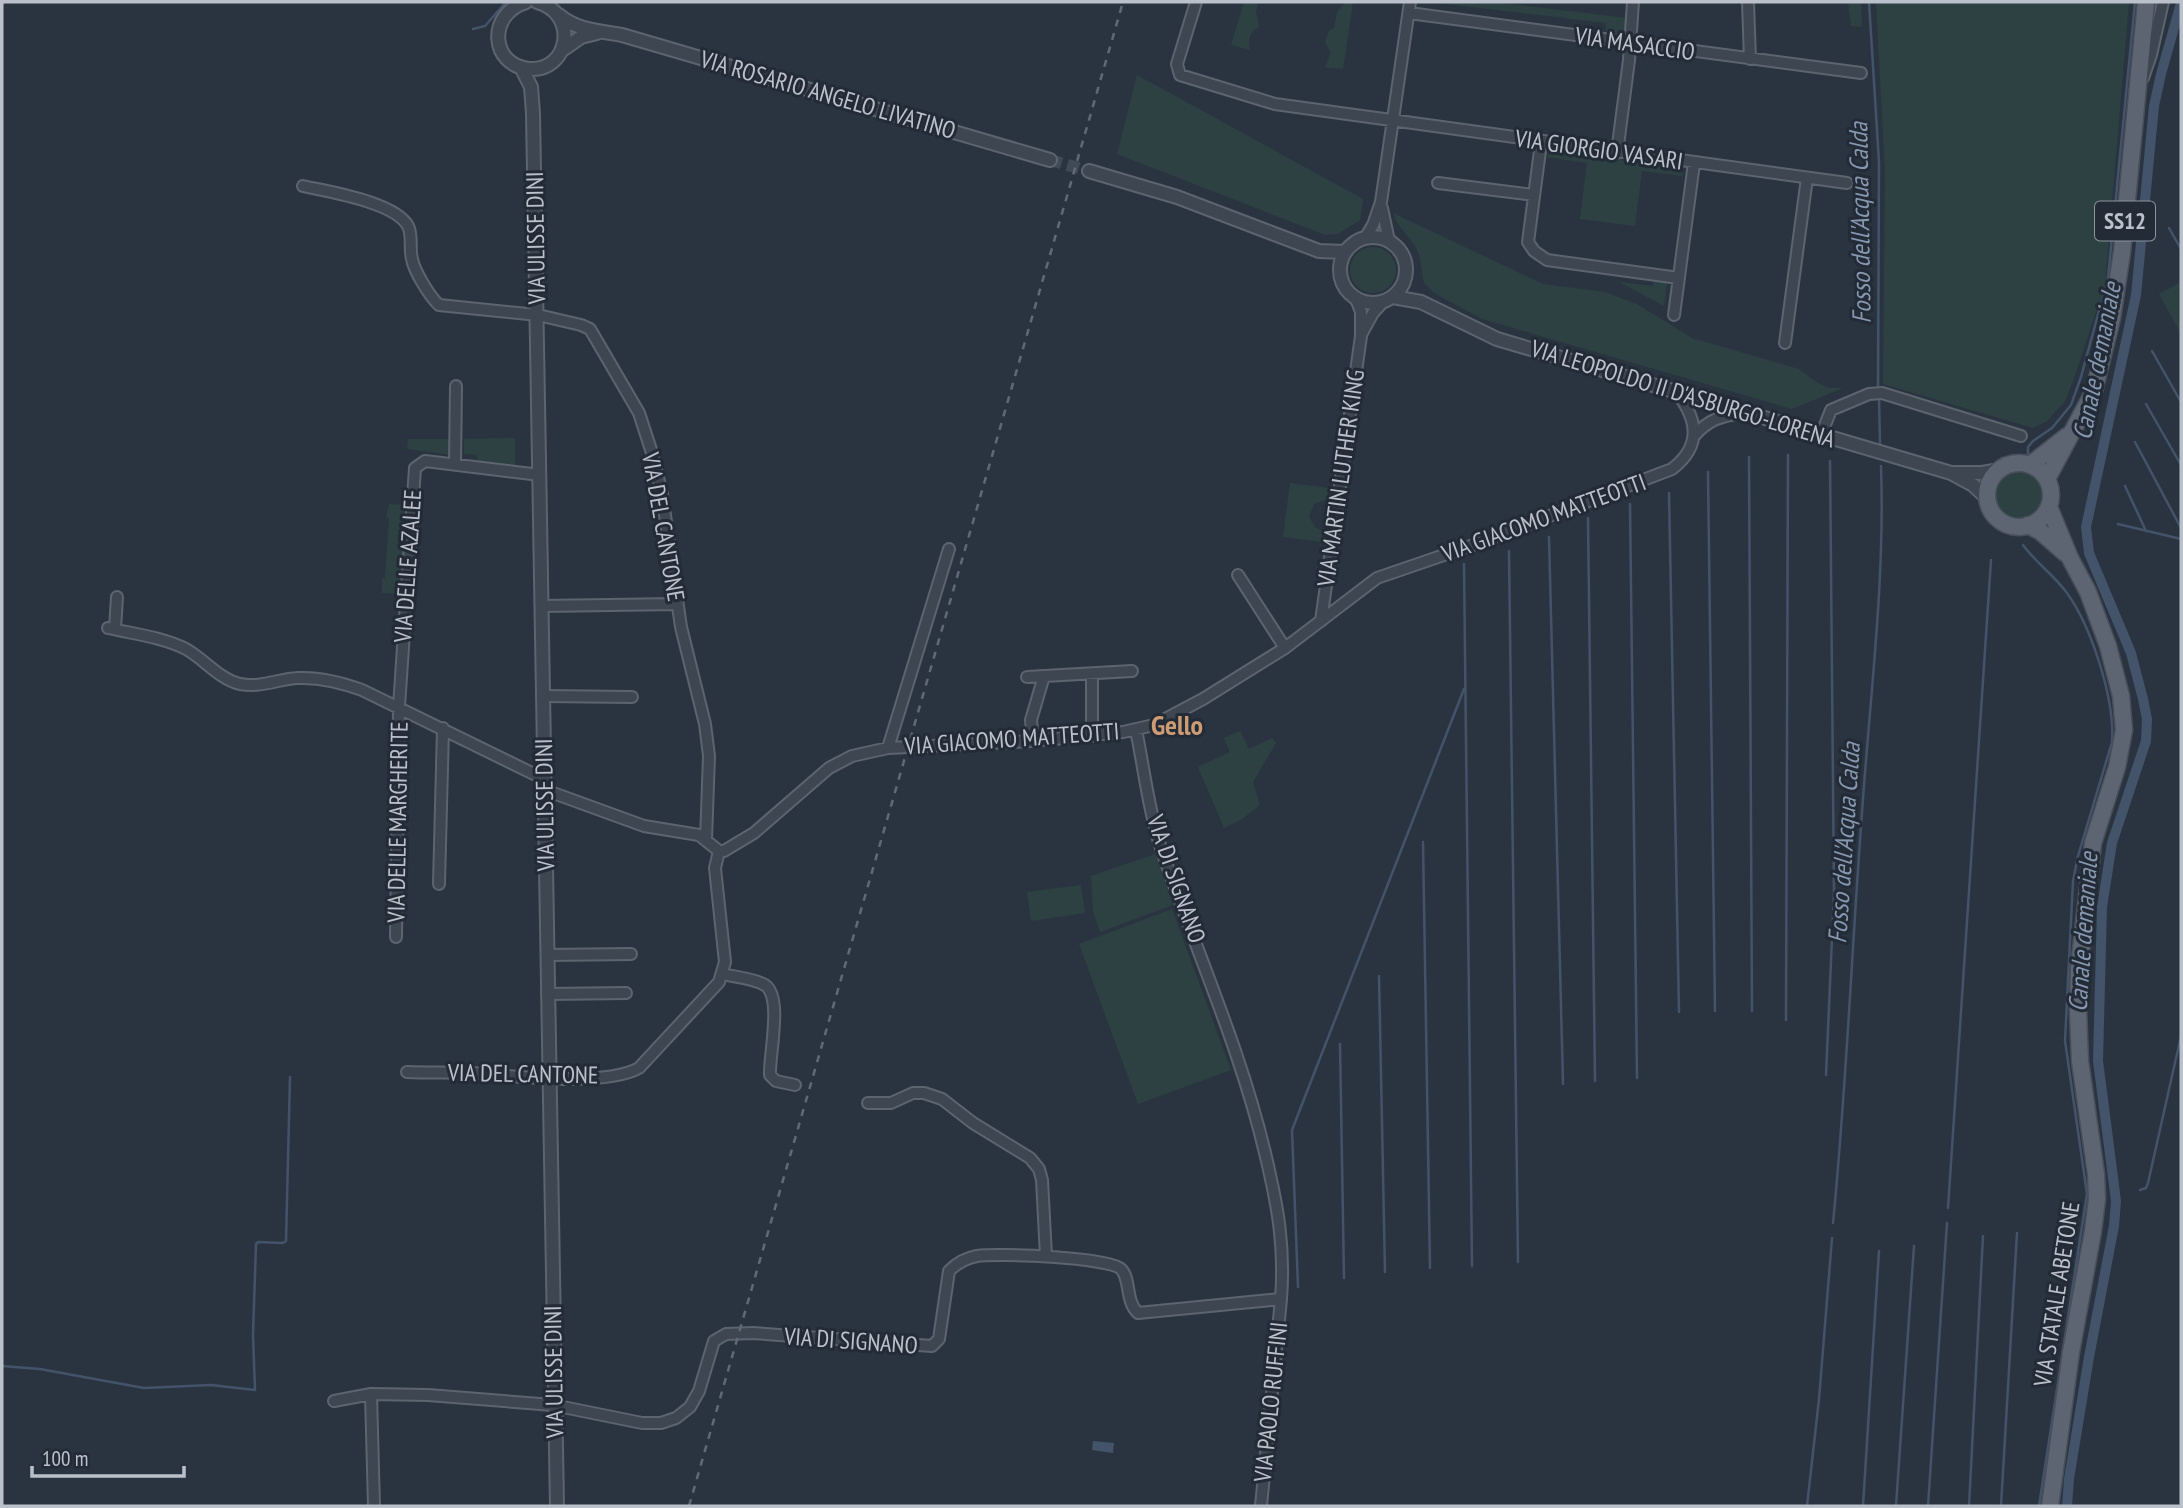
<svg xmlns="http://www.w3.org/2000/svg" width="2183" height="1508" font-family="'PT Sans Narrow',sans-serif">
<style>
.green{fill:#2d4143}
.water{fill:#43536a}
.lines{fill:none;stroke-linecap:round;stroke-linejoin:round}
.stream{stroke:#43536a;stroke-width:2.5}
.canal{stroke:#43536a;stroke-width:10}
.tertiary-tunnel{stroke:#404956;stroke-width:12;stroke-dasharray:12 6;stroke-linecap:butt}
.minor-casing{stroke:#5c646e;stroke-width:14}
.tertiary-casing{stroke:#5c646e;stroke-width:16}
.primary-casing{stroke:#484f5a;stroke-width:19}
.minor{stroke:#3e4651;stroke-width:10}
.tertiary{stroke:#3e4651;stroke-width:12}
.primary{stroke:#5c6571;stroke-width:16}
.rail{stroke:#606a77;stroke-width:2.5;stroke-dasharray:7 7;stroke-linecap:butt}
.labels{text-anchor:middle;stroke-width:6;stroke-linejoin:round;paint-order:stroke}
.shield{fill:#222b36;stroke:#8d949e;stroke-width:2}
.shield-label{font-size:23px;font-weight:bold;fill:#bbc1cb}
.street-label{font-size:24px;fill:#bbc1cb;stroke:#222b36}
.water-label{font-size:26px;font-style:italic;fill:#8697af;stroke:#222b36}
.quarter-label{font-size:28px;font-weight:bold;fill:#cd9c74;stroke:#222b36}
</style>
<rect width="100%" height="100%" fill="#2a3441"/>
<!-- green -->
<path class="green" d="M1244,2H1259L1256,11L1259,27C1250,31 1247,40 1250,50L1231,45Z
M1346,2H1353L1343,69L1325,67L1331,53L1325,42L1329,31L1334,28L1337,12Z
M1430,2H1495L1626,18V28L1620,34L1606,32V23Z
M1838,2H1861L1862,27L1851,26L1848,3Z
M1876,2H2129L2105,285L2072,384L2065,401L2047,421L2033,428L1883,384L1885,172Z
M1137,75L1363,199L1360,220L1338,234L1325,235L1117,154Z
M1552,151L1678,168L1682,171L1683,176L1642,171L1635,226L1580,219L1587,163L1546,157Z
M1393,213L1543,284L1605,292L1637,304L1692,338L1799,369L1816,382L1829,388H1843L1792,409L1482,319L1434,293L1424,283C1421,271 1422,257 1415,246C1407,233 1398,228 1393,213Z
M1350 270a23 23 0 1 1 46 0a23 23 0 1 1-46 0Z
M1654,279L1667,282L1664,306L1619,282L1653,286Z
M2181,282V334L2159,294Z
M515,438V467L477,461V455L464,454V439Z
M408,439H452V455L407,449Z
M2018,470C2057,475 2045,526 2012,518C2005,516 1999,511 1996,504C1992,495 1995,486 2001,478Z
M1290,483L1329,488L1327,499L1314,504L1309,517L1315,527L1323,531L1322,542L1283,537Z
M389,504L407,505L401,594L382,593V578H385L389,518L386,517Z
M1240,731L1249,749L1272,738L1276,743L1253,782L1260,805L1242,819L1224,828L1198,767L1230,752L1224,738Z
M1155,854L1173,905L1100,932L1093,912L1091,876Z
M1081,885L1085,913L1031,921L1027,892Z
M1172,909L1231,1070L1138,1104L1079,944Z"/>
<!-- water -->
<path class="water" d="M1093,1441L1114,1443L1113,1453L1092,1450Z"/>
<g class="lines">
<!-- stream -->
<path class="stream" d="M1869,2L1879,162L1878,390
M2,5L4,2
M473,29L485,26L506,2
M2169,228L2181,249
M2152,351L2181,402
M1879,397L1880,444
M2146,404L2181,465
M2135,442L2181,528
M2028,455V447L2033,441L2052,428L2071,405L2081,377L2108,278L2135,2
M1749,457L1752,1011
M1708,472L1715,1011
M2125,486L2146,531
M1669,493L1679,1012
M1630,504L1637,1078
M1588,518L1595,1081
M2118,524L2181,539
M1549,537L1563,1084
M2023,545C2036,563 2054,575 2067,593C2092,628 2115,700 2112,742L2078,856L2073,881L2065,1041L2087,1194L2039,1506
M1509,551L1518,1262
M1464,564L1472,1266
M1423,842L1430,1268
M1379,976L1385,1272
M1786,1020L1788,455
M1340,1044L1344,1278
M1826,1075L1834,892L1830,461
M2140,1190L2146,1188L2148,1183L2181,1036
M1948,1208L1991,560
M1833,1223C1847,1082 1852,941 1863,799C1871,688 1885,577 1881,466
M1298,1287L1292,1130L1464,689
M2,1366L40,1369L144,1388L211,1385L255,1390L253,1335L256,1244L258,1242L283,1243L286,1241L290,1077
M1807,1506L1819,1399L1832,1238
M1863,1506L1879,1251
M1896,1506L1914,1246
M1928,1506L1947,1223
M1969,1506L1983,1236
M2001,1506L2017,1233"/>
<!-- canal -->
<path class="canal" d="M2067,1506L2069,1479L2089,1357L2114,1226L2116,1201L2098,1061L2102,907L2112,843L2146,741L2147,719L2143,699L2131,653L2089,553L2086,527L2136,295L2154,106L2161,74L2181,3"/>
<!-- tertiary-tunnel -->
<path class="tertiary-tunnel" d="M1050,160L1089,171"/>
<!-- minor casing -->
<g class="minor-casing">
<path id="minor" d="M1196,2L1177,64L1180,75L1275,104L1847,183
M1748,2L1750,59
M1409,13L1861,73
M2143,78L2151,55L2163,2
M1541,143L1528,242L1534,251L1547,260L1679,278
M1617,153L1629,60L1633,2
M1438,183L1534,195
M303,186C329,192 395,202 408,226C413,236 409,248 412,259C414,271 430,297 439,305L538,315L581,325L590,329L639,413L652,453L662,494L681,627L705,724L709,756L706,840
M1382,208L1389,241
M1365,238L1373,225L1381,202L1410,2
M1674,315L1694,163
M1362,333L1373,313L1383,302
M1785,343L1807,178
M1821,435L1831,410L1869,394L1882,393L2021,436
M1694,436C1709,419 1721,416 1743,413
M455,463L456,386
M1238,575L1285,648
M542,606L677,604
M1321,621L1361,336V312L1356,299
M108,628C134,634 162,637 186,649C204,659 219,679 240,684C261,688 278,679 298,678C319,677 343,683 362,690L544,779
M115,629L117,597
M1092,674V736
M1027,677L1132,671
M543,696L632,697
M1033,741L1031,720L1044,676
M888,748L949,549
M545,790L644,826L699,835L719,851H724L754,833L829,768L852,756L888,748L1033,741L1123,732L1154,725L1203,699L1285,648L1377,578L1479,543L1672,469C1702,446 1698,420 1677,393
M439,884L443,728
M396,937L399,707L415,468L425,461L540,475
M547,955L631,954
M722,974C735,977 753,978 765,985C783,997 769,1055 770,1075L776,1081L795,1085
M547,994L626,993
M407,1072C429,1073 450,1072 472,1073C513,1076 605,1087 639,1068L719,982L725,962L715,868L719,851
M868,1103H891L913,1093H924L942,1099L973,1123L1030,1158L1039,1169L1042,1180L1046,1256
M371,1394L374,1506
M334,1401L371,1394L428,1395L553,1405L642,1423H661L676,1418L690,1407L699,1391L714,1341L726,1334L753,1333L932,1346L939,1339L949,1271C956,1264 966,1258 977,1256C996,1253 1109,1257 1121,1269C1131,1279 1125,1301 1138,1313L1281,1299C1285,1246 1278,1208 1266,1157C1241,1049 1195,949 1160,845C1148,808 1144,768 1136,730
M1261,1506L1281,1299"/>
</g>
<!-- tertiary casing -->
<g class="tertiary-casing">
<path id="tertiary" d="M526,2C487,14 490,65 529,69C570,72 579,13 537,2
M559,15C576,30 599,31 622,35L1050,160
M561,51L581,37L597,33
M521,67L531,87L533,113L557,1506
M1089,171L1177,197L1319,251L1345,252
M1340 270a33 33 0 1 1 66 0a33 33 0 1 1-66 0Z
M1393,297L1421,302L1497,339L1951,473L1973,485L1988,499
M1954,473H1982L2000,470"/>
</g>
<!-- primary casing -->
<g class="primary-casing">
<path id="primary" d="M1987 495a32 32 0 1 1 64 0a32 32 0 1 1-64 0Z
M2030,465L2067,436
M2047,479L2094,391L2112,318L2122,252L2146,2
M2049,507L2070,558L2088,592L2108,646L2121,696L2124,730L2117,767L2093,843L2079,968L2078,1010L2080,1061L2096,1174L2097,1199L2093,1231L2071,1352L2050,1506
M2028,525L2041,532L2065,553"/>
</g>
<!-- minor -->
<use href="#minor" class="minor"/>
<!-- tertiary -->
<use href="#tertiary" class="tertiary"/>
<!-- primary -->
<use href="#primary" class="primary"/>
<!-- rail -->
<path class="rail" d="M689,1506L1123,2"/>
</g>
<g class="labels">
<!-- shield labels -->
<rect class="shield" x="2095" y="201.5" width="60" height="39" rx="5"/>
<g class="shield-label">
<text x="2125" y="229">SS12</text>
</g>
<!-- street labels -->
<g class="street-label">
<text transform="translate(1635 44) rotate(8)" y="8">VIA MASACCIO</text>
<text transform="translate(828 95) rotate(16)" y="8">VIA ROSARIO ANGELO LIVATINO</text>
<text transform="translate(1599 150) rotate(8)" y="8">VIA GIORGIO VASARI</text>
<text transform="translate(536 238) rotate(-91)" y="8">VIA ULISSE DINI</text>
<text transform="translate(1683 394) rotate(17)" y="8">VIA LEOPOLDO II D'ASBURGO-LORENA</text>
<text transform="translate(1341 478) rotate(-82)" y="8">VIA MARTIN LUTHER KING</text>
<text transform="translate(1544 518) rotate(-20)" y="8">VIA GIACOMO MATTEOTTI</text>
<text transform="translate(663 527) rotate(80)" y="8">VIA DEL CANTONE</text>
<text transform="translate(408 566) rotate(-86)" y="8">VIA DELLE AZALEE</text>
<text transform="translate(1012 739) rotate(-4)" y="8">VIA GIACOMO MATTEOTTI</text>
<text transform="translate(545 805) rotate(-91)" y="8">VIA ULISSE DINI</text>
<text transform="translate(398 822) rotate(-89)" y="8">VIA DELLE MARGHERITE</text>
<text transform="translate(1176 879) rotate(71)" y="8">VIA DI SIGNANO</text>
<text transform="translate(523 1074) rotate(1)" y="8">VIA DEL CANTONE</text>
<text transform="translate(2057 1294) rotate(-81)" y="8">VIA STATALE ABETONE</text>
<text transform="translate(851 1341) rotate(4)" y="8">VIA DI SIGNANO</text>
<text transform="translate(554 1372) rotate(-91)" y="8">VIA ULISSE DINI</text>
<text transform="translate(1271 1402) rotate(-84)" y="8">VIA PAOLO RUFFINI</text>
</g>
<!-- water labels -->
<g class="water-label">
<text transform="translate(1860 223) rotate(-91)" y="9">Fosso dell'Acqua Calda</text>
<text transform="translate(2097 361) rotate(-79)" y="9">Canale demaniale</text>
<text transform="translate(1844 843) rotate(-86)" y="9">Fosso dell'Acqua Calda</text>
<text transform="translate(2083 932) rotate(-86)" y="9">Canale demaniale</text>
</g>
<!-- quarter labels -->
<g class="quarter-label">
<text x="1177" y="735">Gello</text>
</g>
</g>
<!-- border -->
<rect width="2183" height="1508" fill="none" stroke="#bbc1cb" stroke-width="7"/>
<!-- scale -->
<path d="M32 1466v10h152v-10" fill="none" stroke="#bbc1cb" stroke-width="3.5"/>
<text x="42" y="1466" font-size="21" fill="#bbc1cb" stroke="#222b36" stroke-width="5" paint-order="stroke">100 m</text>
</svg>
